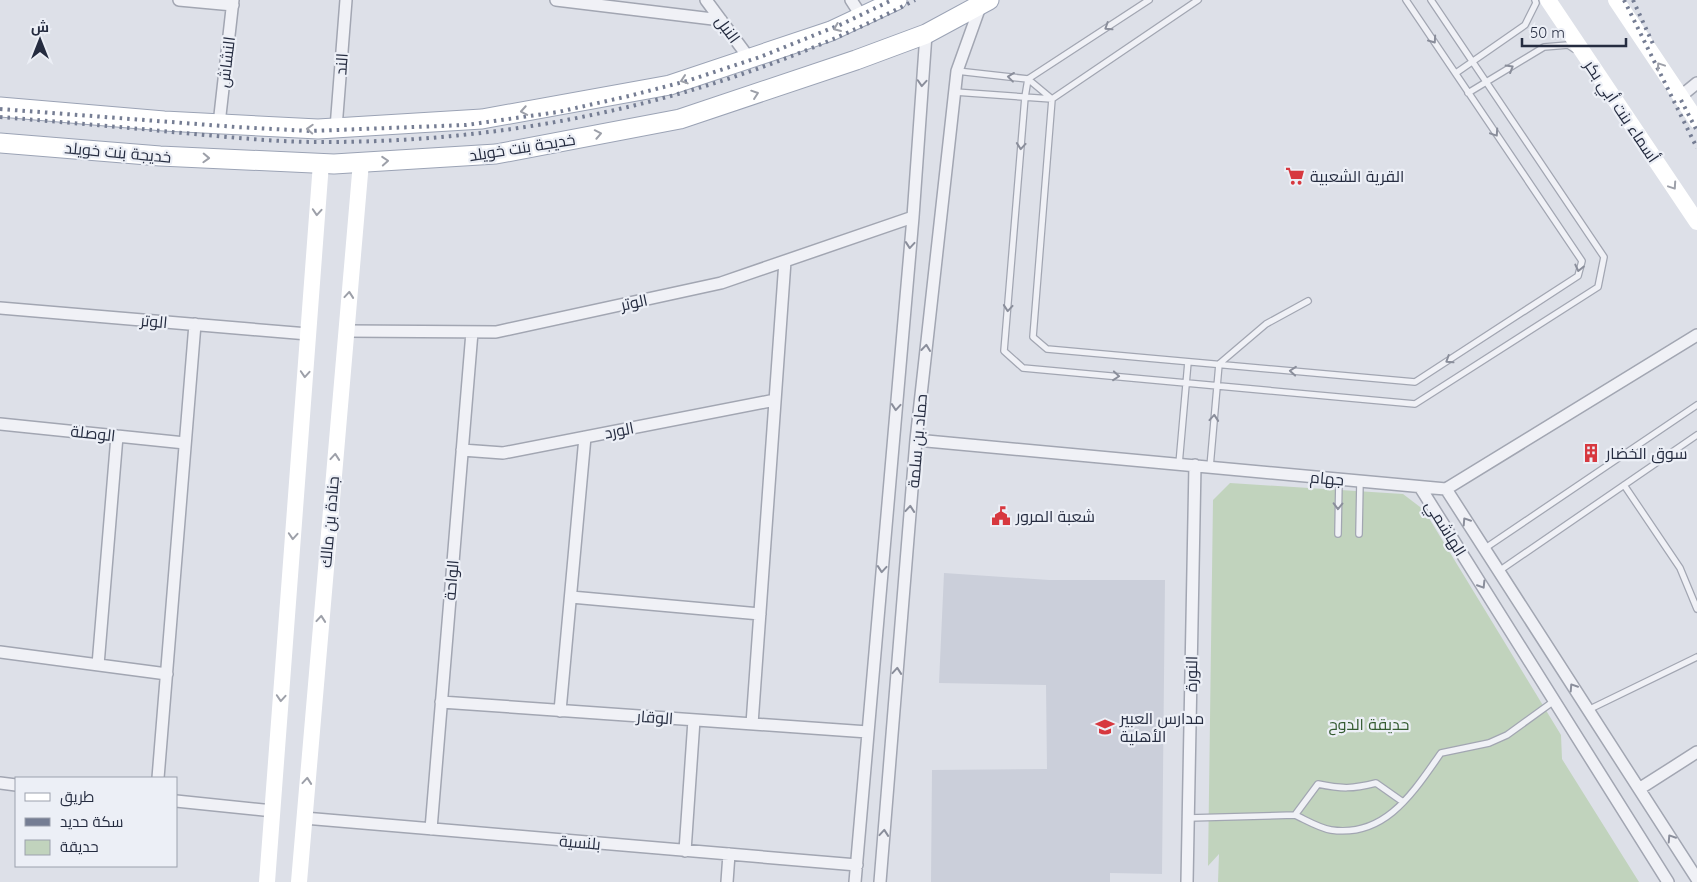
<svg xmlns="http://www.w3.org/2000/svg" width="1697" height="882" font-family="Quicksand,Cairo,sans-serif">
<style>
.built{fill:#cbcfda}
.green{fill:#c1d3bd}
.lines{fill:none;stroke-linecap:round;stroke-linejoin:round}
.lane-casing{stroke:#a2a6b2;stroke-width:8}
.street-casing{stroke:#a2a6b2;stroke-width:14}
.primary-casing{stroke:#9ba3b5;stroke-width:21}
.lane{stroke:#f0f1f6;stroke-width:5.5}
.street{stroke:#f0f1f6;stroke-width:11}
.secondary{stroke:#fff;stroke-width:16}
.primary{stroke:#fff;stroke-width:19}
.rail{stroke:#757d93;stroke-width:4;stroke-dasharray:2.5 5;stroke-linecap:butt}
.oneway{stroke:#8a8e9b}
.oneway2{stroke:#9da0a9}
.labels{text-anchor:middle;stroke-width:4.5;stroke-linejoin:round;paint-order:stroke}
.street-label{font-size:16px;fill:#252c40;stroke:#eceff6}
.poi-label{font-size:16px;fill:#252c40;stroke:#eceff6;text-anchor:start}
.park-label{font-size:16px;fill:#355c32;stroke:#eceff6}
</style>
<rect width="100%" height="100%" fill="#dde0e8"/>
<!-- built -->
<path class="built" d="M944,573L1049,580H1165L1162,874L1110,873V882H931L932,770L1047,769L1046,685L939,683Z"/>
<!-- green -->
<path class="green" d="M1230,483L1403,494L1424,510L1561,735L1562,759L1639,882H1218L1219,854L1208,866L1213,500Z"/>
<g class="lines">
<!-- lane casing -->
<g class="lane-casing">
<path id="lane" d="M1149,0L1028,79L1025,97L1004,351L1023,368L1415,404L1598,287L1604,257L1431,0
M1198,0L1052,99L1033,337L1047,349L1415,382L1578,276L1582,261L1406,0
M957,71L1028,79L1052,99
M1456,73L1525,25L1536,3L1535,0
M955,92L1052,99
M1468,93L1544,47L1568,45L1574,49
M1179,464L1188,362
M1210,467L1219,364L1266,324L1308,301
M1624,485L1680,568L1697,609
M1338,534L1339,479
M1359,534L1360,481
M1484,549L1697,405
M1499,571L1697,435
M1588,710L1697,657
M1295,815L1318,784C1342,789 1352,789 1376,783L1403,802
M1188,818L1295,815C1306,820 1319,828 1331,830C1386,838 1414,791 1441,753L1489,743L1507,735L1554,701"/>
</g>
<!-- street casing -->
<g class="street-casing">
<path id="street" d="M179,0L233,5
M556,0L721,20
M706,0L749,58
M851,0L862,17
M1681,96L1697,83
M219,124L233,0
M336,128L346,0
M0,308L308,334
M346,331L496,332L721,283L913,217
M0,424L185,443
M916,440L1446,489L1697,335
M462,450L503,453L775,400
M571,597L760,614
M0,652L167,674
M98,665L117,436
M441,702L868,732
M560,711L585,437
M752,724L785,261
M158,778L195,324
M0,783L16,785
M1639,789L1697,752
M176,801L273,811
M304,818L857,865
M431,829L472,332
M685,851L694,720
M727,882L729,854
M855,882L913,217L926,34
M880,882L916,440L957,71L981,4
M1187,882L1195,465
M1668,882L1420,487L1446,489L1697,879"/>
</g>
<!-- primary casing -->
<g class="primary-casing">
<path id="primary" d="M0,107L164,121L318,129L482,119L670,85L831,31L897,0
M0,143L160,156L334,164L496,154L680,119L856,60L926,34L989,0"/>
</g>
<!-- lane -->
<use href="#lane" class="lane"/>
<!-- street -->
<use href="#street" class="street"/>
<!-- secondary -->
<path class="secondary" d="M1548,0L1697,222
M1616,0L1697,121
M267,882L321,163
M299,882L361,162"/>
<!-- primary -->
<use href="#primary" class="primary"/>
<!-- rail -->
<path class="rail" d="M1624,0L1697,148
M1633,0L1653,44
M1681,100L1697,131
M0,109L236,127L310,131L466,125L558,112L629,96L687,81L760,57L842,24L892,0
M0,117C61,122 122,127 183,133C229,137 274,142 320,142C526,143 732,96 915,0"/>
</g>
<!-- one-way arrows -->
<defs><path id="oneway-chevron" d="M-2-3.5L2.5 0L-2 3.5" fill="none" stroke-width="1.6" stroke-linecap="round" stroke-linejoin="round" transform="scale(1.25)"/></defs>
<g class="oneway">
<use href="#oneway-chevron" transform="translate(1108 27) rotate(147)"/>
<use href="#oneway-chevron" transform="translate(1433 40) rotate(55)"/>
<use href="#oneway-chevron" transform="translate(1510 68) rotate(-31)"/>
<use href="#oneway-chevron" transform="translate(1011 77) rotate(-173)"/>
<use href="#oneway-chevron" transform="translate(922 83) rotate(94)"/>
<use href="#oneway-chevron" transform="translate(1495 133) rotate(56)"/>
<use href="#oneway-chevron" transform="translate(1021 146) rotate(95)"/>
<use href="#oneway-chevron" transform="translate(910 245) rotate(95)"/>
<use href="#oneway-chevron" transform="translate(1579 268) rotate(103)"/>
<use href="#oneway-chevron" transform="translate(1008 308) rotate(95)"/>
<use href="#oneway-chevron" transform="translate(926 348) rotate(-84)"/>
<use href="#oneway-chevron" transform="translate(1449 360) rotate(147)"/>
<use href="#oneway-chevron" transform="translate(1293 371) rotate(-175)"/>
<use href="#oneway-chevron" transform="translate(1116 376) rotate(5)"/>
<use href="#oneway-chevron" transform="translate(896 407) rotate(95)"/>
<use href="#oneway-chevron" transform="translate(1214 418) rotate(-85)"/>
<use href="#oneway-chevron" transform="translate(1338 506) rotate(91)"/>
<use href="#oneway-chevron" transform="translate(910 509) rotate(-85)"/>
<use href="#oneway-chevron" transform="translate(1466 521) rotate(-123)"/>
<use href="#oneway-chevron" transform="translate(882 569) rotate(95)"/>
<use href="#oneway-chevron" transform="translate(1482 585) rotate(58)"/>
<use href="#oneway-chevron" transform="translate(897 671) rotate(-85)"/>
<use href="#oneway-chevron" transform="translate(1573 687) rotate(-123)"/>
<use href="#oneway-chevron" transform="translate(884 833) rotate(-85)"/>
<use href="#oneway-chevron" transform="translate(1671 838) rotate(-123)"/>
</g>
<g class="oneway2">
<use href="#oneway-chevron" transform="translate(837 28) rotate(157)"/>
<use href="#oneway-chevron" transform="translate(1660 66) rotate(-124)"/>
<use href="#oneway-chevron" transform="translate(684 80) rotate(162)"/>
<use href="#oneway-chevron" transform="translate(755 94) rotate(-19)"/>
<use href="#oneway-chevron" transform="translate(524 111) rotate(170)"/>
<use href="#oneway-chevron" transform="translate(310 129) rotate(-177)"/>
<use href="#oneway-chevron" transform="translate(598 134) rotate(-11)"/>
<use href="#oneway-chevron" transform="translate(206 158) rotate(2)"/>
<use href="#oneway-chevron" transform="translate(385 161) rotate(-4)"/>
<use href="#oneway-chevron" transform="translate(1673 186) rotate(56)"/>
<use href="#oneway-chevron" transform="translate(317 212) rotate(94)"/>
<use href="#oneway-chevron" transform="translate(349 295) rotate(-85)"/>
<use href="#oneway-chevron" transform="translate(305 374) rotate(94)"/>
<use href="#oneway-chevron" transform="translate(335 457) rotate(-85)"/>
<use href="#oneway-chevron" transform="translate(293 536) rotate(94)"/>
<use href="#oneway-chevron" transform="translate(321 619) rotate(-85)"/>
<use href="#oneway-chevron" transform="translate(281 698) rotate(94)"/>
<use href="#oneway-chevron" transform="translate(307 781) rotate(-85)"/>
</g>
<!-- icons -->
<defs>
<g id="supermarket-bare" transform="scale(1.5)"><path d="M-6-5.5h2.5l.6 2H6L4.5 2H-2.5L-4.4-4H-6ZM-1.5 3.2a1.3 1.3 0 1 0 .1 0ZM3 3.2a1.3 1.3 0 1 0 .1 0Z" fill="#d7383f" stroke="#eceff6" stroke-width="2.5" paint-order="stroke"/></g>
<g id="building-bare" transform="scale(1.5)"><path d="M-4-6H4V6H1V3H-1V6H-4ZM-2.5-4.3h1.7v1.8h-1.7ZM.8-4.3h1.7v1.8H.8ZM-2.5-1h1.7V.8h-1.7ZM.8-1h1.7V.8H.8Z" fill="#d7383f" stroke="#eceff6" stroke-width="2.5" paint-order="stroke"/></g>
<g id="civic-bare" transform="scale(1.5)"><path d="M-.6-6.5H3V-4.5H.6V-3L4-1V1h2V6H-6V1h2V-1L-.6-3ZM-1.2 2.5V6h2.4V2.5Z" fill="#d7383f" stroke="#eceff6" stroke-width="2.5" paint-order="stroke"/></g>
<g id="school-bare" transform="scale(1.5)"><path d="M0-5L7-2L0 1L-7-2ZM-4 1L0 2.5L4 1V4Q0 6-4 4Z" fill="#d7383f" stroke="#eceff6" stroke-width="2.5" paint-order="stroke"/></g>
</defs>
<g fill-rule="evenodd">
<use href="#supermarket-bare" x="1295" y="176"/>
<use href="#building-bare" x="1591" y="453"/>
<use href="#civic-bare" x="1001" y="516"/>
<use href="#school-bare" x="1105" y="727"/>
</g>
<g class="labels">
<!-- street labels -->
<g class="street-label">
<text transform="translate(728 29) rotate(54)" y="6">النبل</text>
<text transform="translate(226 62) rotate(-83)" y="6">النشاش</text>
<text transform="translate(341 64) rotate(-86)" y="6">الند</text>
<text transform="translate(1622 111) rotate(56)" y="6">أسماء بنت أبي بكر</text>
<text transform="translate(522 147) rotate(-9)" y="6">خديجة بنت خويلد</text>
<text transform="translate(118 152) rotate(5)" y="6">خديجة بنت خويلد</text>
<text transform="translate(634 302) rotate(-12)" y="6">الوتر</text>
<text transform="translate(154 321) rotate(5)" y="6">الوتر</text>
<text transform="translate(619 430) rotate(-11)" y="6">الورد</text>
<text transform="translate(93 433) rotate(6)" y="6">الوصلة</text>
<text transform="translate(917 441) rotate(-85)" y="6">حماد بن سلمة</text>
<text transform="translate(1327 478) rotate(5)" y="6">جهام</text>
<text transform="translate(329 522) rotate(-85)" y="6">جنادة بن مالك</text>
<text transform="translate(1446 528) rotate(58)" y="6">الهاشمي</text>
<text transform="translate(451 580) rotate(-85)" y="6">الواحة</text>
<text transform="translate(1191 674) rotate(-89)" y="6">النورة</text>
<text transform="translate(655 717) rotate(4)" y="6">الوقار</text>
<text transform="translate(580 842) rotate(5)" y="6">بلنسية</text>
</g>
<!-- poi labels -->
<g class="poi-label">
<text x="1310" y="182">القرية الشعبية</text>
<text x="1606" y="459">سوق الخضار</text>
<text x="1016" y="522">شعبة المرور</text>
<text x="1120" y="724">مدارس العبير<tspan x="1120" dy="18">الأهلية</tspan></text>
</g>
<!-- park labels -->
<g class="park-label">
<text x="1369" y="730">حديقة الدوح</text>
</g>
</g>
<!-- legend -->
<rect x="15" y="777" width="162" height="90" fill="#eceff6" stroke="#9ca1ad"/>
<rect x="25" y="793" width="25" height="8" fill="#ffffff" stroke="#9ca1ad"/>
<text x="60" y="802" font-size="15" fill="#252c40">طريق</text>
<rect x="25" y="818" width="25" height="8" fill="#757d93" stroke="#9ca1ad"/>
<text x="60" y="827" font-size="15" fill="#252c40">سكة حديد</text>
<rect x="25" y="840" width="25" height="15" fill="#c1d3bd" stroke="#9ca1ad"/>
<text x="60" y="852" font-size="15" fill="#252c40">حديقة</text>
<!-- north arrow -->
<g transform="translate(40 40)" stroke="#eceff6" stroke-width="4" paint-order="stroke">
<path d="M0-4L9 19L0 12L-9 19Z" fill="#252c40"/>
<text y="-8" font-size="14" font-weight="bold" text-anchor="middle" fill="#252c40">ش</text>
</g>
<!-- scale -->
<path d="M1522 38v8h104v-8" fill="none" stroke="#252c40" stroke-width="2.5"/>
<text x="1530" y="38" font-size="15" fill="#252c40" stroke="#eceff6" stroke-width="4" paint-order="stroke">50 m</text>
</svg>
